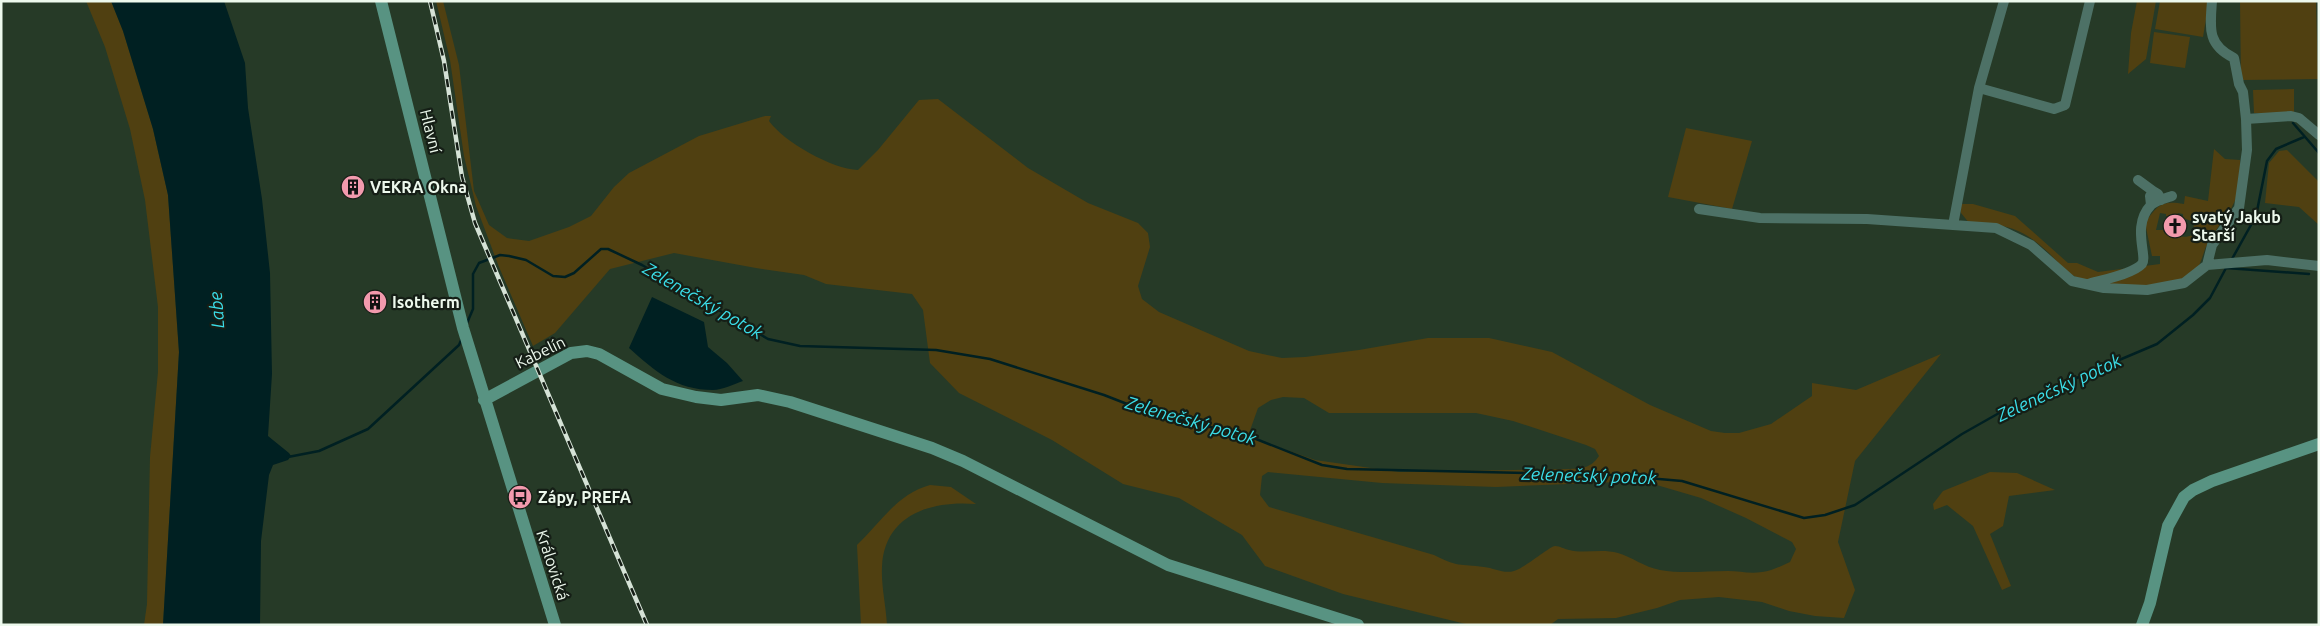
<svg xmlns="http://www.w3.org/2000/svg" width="2320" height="626" font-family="Ubuntu,sans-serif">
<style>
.green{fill:#504011;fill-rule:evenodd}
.water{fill:#002022}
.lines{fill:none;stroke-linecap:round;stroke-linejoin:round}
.stream{stroke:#002022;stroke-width:2.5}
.street{stroke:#4d7166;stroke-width:10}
.secondary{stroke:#589382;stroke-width:12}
.rail-casing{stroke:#d5e2d6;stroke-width:4.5}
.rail{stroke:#151e16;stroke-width:2.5;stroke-dasharray:8;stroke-linecap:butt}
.labels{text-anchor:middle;stroke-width:4.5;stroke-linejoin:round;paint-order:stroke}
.street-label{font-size:16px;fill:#edf9ed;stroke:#151e16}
.poi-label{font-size:16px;font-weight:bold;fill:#edf9ed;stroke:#151e16;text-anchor:start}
.water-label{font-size:18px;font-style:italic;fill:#3bdee9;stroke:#151e16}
</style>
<rect width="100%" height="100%" fill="#263a27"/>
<!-- green -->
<path class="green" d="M86,1H111L123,31L153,129L168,195L179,352L163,625H144L147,604L150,457L158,372V307L145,200L130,129L105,47Z
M436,1H443L459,65L474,191L489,225L507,238L529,241L569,227L591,216L614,187L629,173L699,136L765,116H771L769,121C784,142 832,169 858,170L878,150L919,100L938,99L1028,168L1088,203L1138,223L1148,233L1150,247L1138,286L1142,299L1159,312L1249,351L1282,358L1305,357L1359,350L1428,338H1489L1552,352L1650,405L1711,431L1725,433H1739L1771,424L1812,396V383L1856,390L1941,354L1855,461L1838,542L1855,590L1844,618L1815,616L1789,611L1762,602L1719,597L1680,600L1657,608L1616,618L1558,619L1550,625H1470L1343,594L1265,566L1242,535L1179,498L1123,484L1052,440L959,393L930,363L923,310L912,294L826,284L804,275L756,268L674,253L610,269L555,333L533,346L499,267L476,206L464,156L450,60ZM1283,397L1304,398L1329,413H1476L1513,421L1586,445L1595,449L1599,456C1591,468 1583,468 1570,469L1399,472L1315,460L1248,436L1258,408L1271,400ZM1268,472L1382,483L1496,487L1643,481L1701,498L1746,518L1792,542L1796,549L1790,562C1781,566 1772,571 1762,572C1750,574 1739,571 1728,571C1705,571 1683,574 1660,570C1644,567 1632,557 1618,553C1601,548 1585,554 1569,550C1564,549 1560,546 1555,546C1550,546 1525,568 1514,571C1504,574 1494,568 1484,567C1460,564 1457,567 1434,555L1269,507L1260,495L1262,476Z
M2137,1H2156L2146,59L2128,74L2131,33Z
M2160,1H2209L2203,37L2155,29Z
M2240,1H2316L2318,79L2241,80Z
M2154,32L2190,37L2185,68L2150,63Z
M2294,89V113H2254L2253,90Z
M1686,128L1752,141L1732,209L1668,197Z
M2214,149L2225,159L2240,160C2240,172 2240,183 2237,195C2232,213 2216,227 2208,243C2203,251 2202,264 2195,271C2176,291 2097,289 2074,276C2064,270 2057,261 2049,253C2021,227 2006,224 1970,224L1961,213L1959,204H1973L2015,216L2068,263H2077L2098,272L2160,264V256H2152L2145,223C2157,205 2162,200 2184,204L2185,196L2208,201ZM2160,213L2166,214V216L2177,217L2178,213L2183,214V218L2194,222L2193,235C2184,239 2175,235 2165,234L2163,230H2156Z
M2287,150L2319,182V225L2299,207L2265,203L2269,163L2279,151Z
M1990,472L2017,473L2055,490L2009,496L2003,526L1990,534L2011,586L2002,590L1973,526L1947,505L1934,510L1933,504L1943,491Z
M930,485L951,487L976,504C931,500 884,515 882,567C881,585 886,606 887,625H861L857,545C881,522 897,494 930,485Z"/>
<!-- water -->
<path class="water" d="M111,1H224L245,63L248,108L262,199L270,273L272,374L268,436L289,453L291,456L288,460L273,465L269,475L261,541L260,625H163L179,352L168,195L153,129L123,31Z
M652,297L704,322L708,347L727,363L743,381C734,384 722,390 713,390C676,390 655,371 629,348Z"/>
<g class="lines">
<!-- stream -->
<path class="stream" d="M2293,123L2319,153
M2232,259L2256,216L2267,161L2276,149L2304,137
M467,323L473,309V274L479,263L500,255L509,256L526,260L553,276L565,277L574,273L601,249H608L642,265L768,339L800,346L936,350L990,359L1104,395L1145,411L1251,437L1322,465L1347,469L1613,475L1682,481L1804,518L1825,515L1855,505L1962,434L2015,404L2157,344L2193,315L2210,298L2226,268L2309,274
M288,457L319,451L368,429L459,345L462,338"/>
<!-- street -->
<path class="street" d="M2212,1C2210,28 2207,45 2234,58L2239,84L2243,92L2246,119
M1979,88L2054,109L2065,105L2090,1
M2138,180L2153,191
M2151,205L2150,196L2153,191L2158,194L2161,200
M1699,209L1760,218L1867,219L1996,228L2031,245L2072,281L2104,288L2147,290L2184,283L2207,265L2267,260L2319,266
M1953,225L1979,88L2004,1
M2207,265L2212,245L2239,208L2247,150L2246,119L2291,116L2299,118L2319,135
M2088,284C2102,280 2133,274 2142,264C2148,256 2131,226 2151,205C2155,201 2166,198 2172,196"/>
<!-- secondary -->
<path class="secondary" d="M381,1L463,328L555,625
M484,400L571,353L587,351L599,354L662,389L696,397L721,400L758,395L790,402L932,448L963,461L1168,565L1358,625
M2142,625L2150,603L2168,526L2184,497L2193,490L2212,481L2319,444"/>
<!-- rail casing -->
<g class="rail-casing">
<path id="rail" d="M430,1L444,61L462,177L475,223L647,625"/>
</g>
<!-- rail -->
<use href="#rail" class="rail"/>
</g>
<!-- icons -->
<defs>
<g id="building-disc" transform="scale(1.25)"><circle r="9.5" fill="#f29aad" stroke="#151e16"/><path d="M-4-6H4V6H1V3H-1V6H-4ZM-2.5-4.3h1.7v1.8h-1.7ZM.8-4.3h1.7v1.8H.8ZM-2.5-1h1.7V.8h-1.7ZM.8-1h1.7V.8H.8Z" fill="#111"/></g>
<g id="church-disc" transform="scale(1.25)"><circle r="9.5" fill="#f29aad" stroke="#151e16"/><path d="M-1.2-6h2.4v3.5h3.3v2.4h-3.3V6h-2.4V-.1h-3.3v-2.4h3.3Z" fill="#111"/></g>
<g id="bus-disc" transform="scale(1.25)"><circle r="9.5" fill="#f29aad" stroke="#151e16"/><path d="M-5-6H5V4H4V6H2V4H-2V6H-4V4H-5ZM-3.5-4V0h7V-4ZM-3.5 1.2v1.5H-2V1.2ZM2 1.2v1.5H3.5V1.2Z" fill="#111"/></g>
</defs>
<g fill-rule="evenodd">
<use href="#building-disc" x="353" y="187"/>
<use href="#church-disc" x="2175" y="226"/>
<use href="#building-disc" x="375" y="302"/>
<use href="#bus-disc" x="520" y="497"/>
</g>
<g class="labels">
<!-- street labels -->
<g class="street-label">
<text transform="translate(431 131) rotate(76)" y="6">Hlavní</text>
<text transform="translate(540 352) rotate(-26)" y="6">Kabelín</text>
<text transform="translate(553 565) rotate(72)" y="6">Královická</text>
</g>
<!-- poi labels -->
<g class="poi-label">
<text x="370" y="193">VEKRA Okna</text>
<text x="2192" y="223">svatý Jakub<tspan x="2192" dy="18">Starší</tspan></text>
<text x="392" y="308">Isotherm</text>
<text x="538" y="503">Zápy, PREFA</text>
</g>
<!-- water labels -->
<g class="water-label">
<text transform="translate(703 301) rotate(30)" y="6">Zelenečský potok</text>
<text transform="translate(217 310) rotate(-94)" y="6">Labe</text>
<text transform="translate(2059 388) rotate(-25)" y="6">Zelenečský potok</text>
<text transform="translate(1191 421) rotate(16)" y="6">Zelenečský potok</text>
<text transform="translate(1589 476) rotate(2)" y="6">Zelenečský potok</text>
</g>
</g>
<!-- border -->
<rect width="2320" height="626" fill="none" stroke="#edf9ed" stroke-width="5"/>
</svg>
